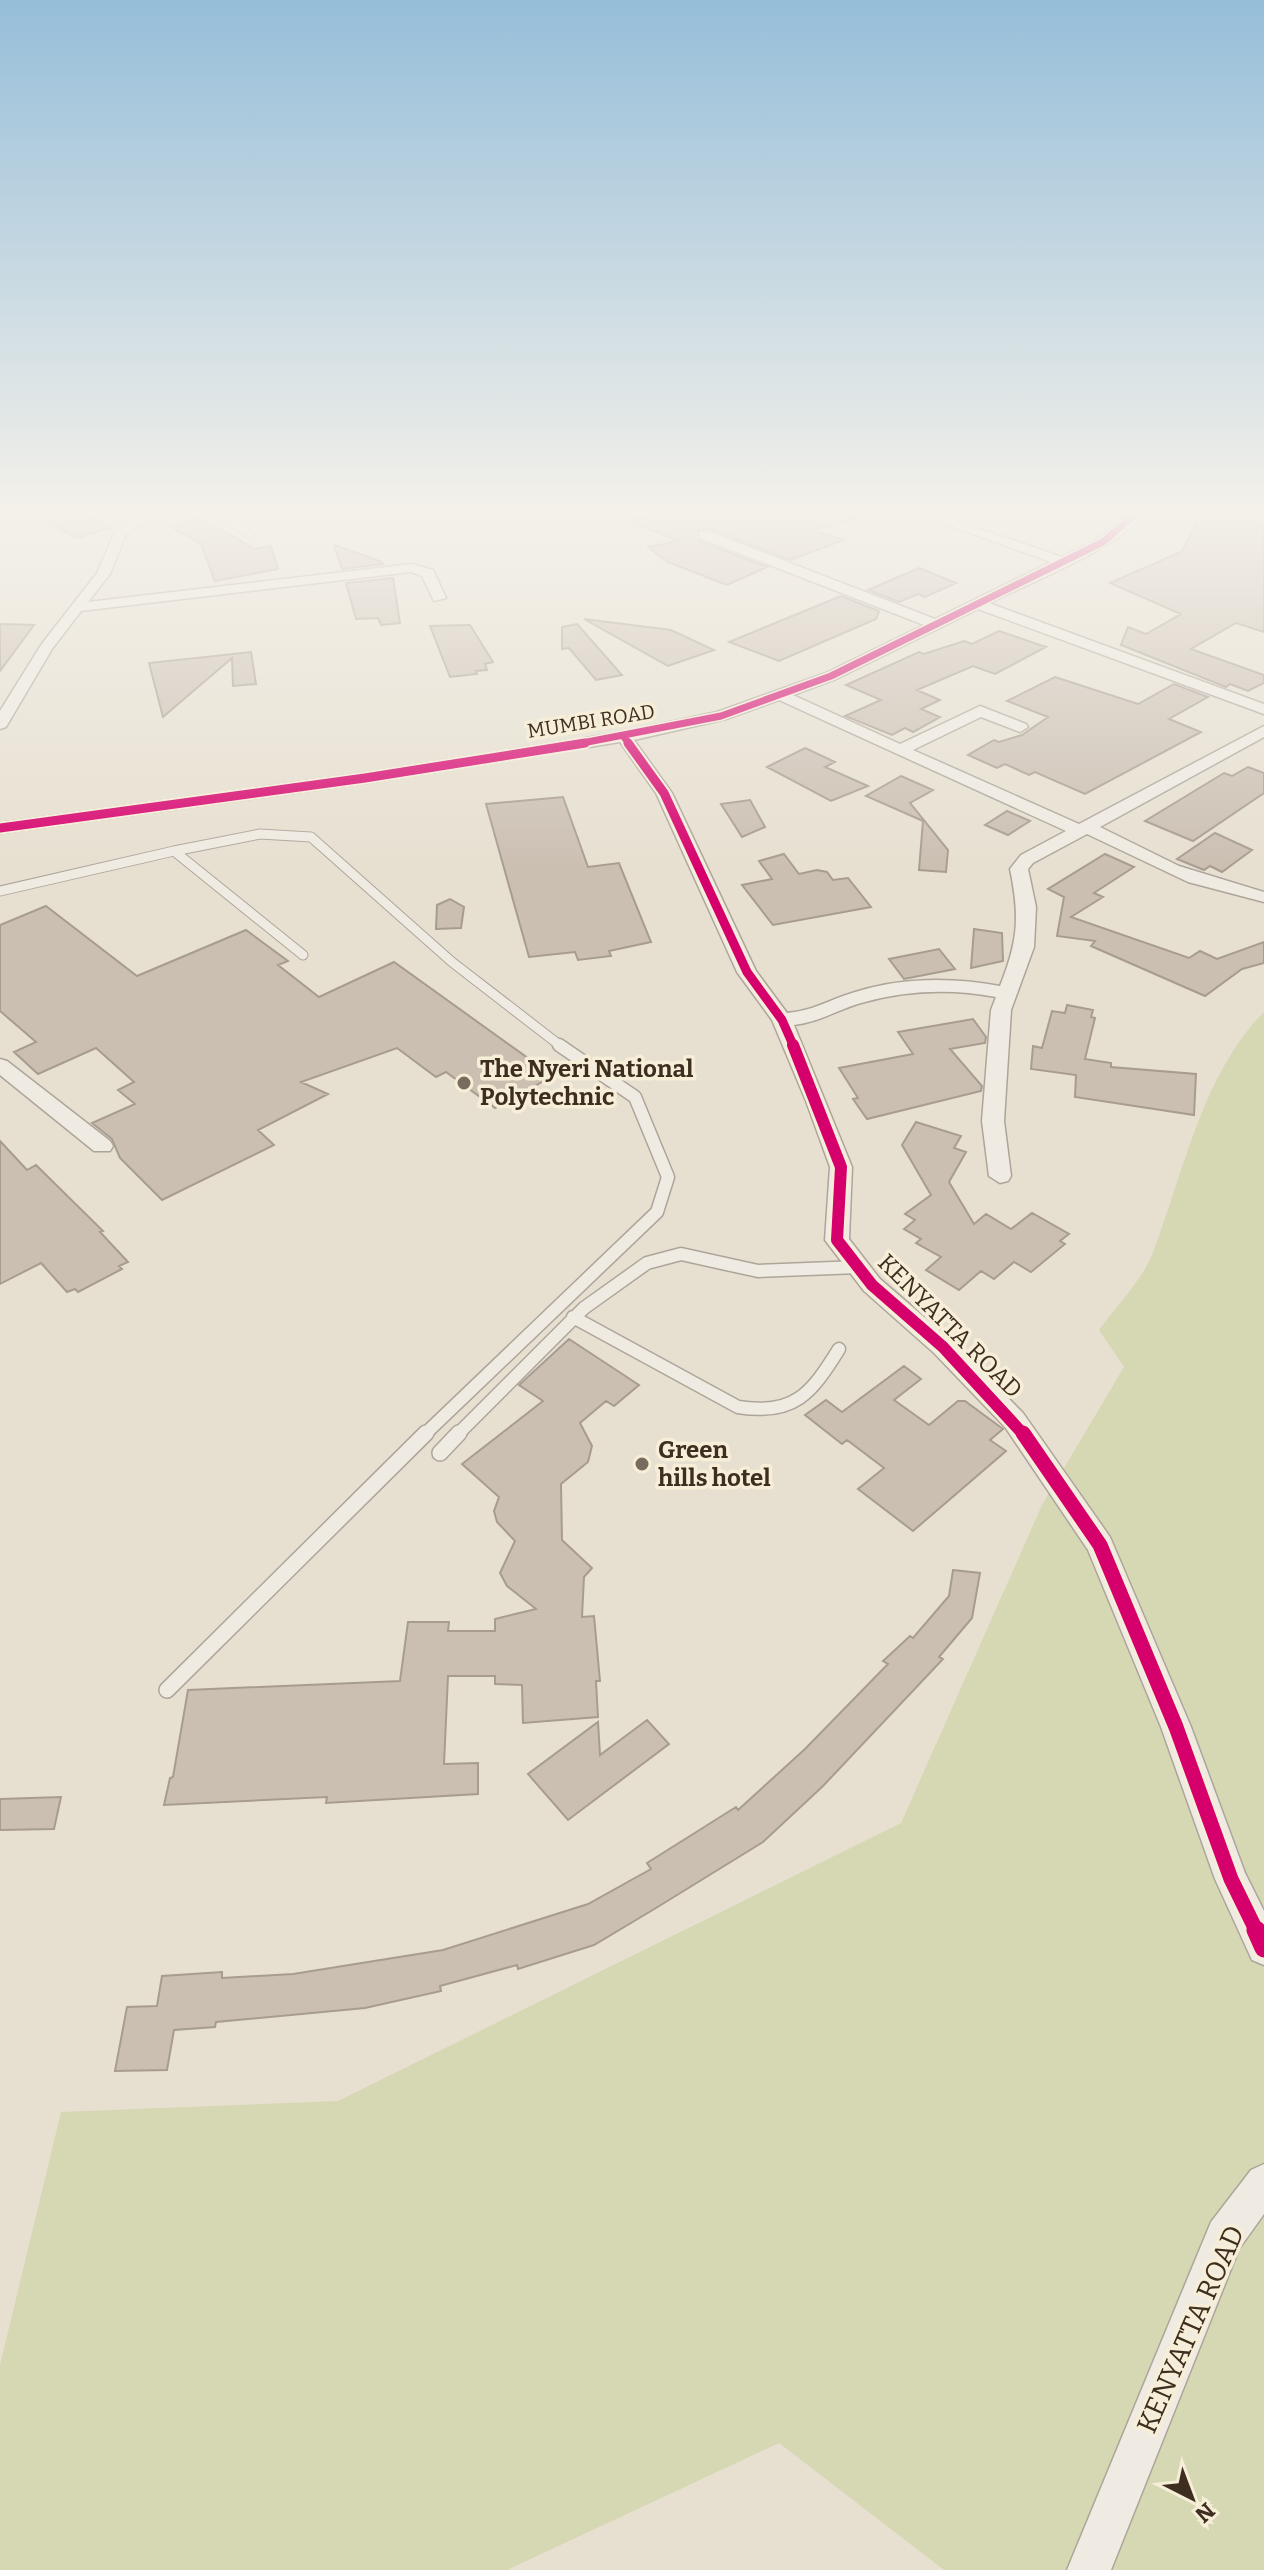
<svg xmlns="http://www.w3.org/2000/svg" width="1264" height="2570" font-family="Bitter,serif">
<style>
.green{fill:#d6d7b3}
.building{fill:#cbbfb2;stroke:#a89c90;stroke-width:2}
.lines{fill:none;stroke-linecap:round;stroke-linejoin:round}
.service-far3-casing{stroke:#ada599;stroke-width:9}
.service-far2-casing{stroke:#ada599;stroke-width:11}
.service-far1-casing{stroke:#ada599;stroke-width:15}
.service-casing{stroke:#ada599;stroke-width:18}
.minor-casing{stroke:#ada599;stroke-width:3}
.service-far3{stroke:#efebe3;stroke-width:7}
.service-far2{stroke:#efebe3;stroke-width:9}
.service-far1{stroke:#efebe3;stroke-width:12}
.service{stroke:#efebe3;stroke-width:15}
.minor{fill:#efebe3;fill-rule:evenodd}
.cycleway-far4-casing{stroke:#f7eed8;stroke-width:10}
.cycleway-far3-casing{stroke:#f7eed8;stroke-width:13}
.cycleway-far2-casing{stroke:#f7eed8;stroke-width:17}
.cycleway-far1-casing{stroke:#f7eed8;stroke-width:20}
.cycleway-casing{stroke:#f7eed8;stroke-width:24}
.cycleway-far4{stroke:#d6006c;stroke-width:7}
.cycleway-far3{stroke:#d6006c;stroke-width:9}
.cycleway-far2{stroke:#d6006c;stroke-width:12}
.cycleway-far1{stroke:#d6006c;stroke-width:15}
.cycleway{stroke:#d6006c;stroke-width:19}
.poi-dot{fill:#786c5e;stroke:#f7eed8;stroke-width:3}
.labels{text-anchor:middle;stroke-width:7;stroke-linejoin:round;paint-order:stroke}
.far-street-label{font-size:20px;fill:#3d2e20;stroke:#f7eed8}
.poi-label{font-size:24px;font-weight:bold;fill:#3d2e20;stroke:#f7eed8;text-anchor:start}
.street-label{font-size:24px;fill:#3d2e20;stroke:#f7eed8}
.near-street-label{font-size:28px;fill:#3d2e20;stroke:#f7eed8}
</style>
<rect width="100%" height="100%" fill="#e7e0d1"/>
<!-- green -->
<path class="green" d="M1264,1012V2570H944L779,2443L507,2570H0V2365L61,2112L338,2101L901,1823L1042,1505L1124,1367L1099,1330C1116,1307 1141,1281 1152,1255C1184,1173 1201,1076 1264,1012Z"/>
<!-- building -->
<path class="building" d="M70,509H74L110,528L77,538L49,523Z
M668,509H864L865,516L813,530L844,540L790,560L711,529L698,530L699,541L767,567L727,585L668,562L648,547L679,541L630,522Z
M1204,509L1264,512V632L1236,623L1191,649L1264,675V683L1248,691L1230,684L1226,687L1121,645L1128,627L1146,634L1181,614L1110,583L1181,552Z
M200,518L255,549L271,546L278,569L215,581L201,544L169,526Z
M334,545L380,561L383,564L342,569Z
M919,568L956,583L925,597L918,594L899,602L868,590Z
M393,578L400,623L381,625L378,618L356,619L346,583Z
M841,596L879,611L876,619L779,661L729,642Z
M584,619L671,630L714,650L668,666Z
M0,624L34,625L0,671Z
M577,624L622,675L596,680L569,648L562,649V627Z
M470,625L493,662L485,664L487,670L476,671L477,674L450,677L430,626Z
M999,631L1046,647L995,674L973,666L917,690L940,700L921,709L940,717L913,732L905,728L892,735L845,716L881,700L846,685L919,652L924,654L964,641L972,644Z
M251,652L256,684L233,686L232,658L163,717L149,663Z
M1055,677L1138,704L1174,684L1208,697L1169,719L1201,732L1085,794L1035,772L1029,775L1005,764L997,768L968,755L994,740L999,742L1022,735L1048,717L1007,701Z
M805,748L835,762L825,767L868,786L831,801L767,767Z
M1248,767L1264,773V793L1193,841L1145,821L1224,773L1232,776Z
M901,776L933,790L910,803L948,850L946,872L919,870L923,821L866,796Z
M563,797L588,867L619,863L651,942L609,951L611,956L578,960L575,952L529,957L486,804Z
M750,800L765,827L742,837L721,804Z
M1007,811L1030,821L1008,835L985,825Z
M1215,833L1252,850L1222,872L1210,866L1204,870L1177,859Z
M784,854L799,874L817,870L827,872L833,880L848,878L871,907L773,925L742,885L772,879L759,861Z
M1105,854L1134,867L1094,893L1103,897L1071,917L1189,958L1200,951L1217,959L1264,942V963L1242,969L1205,996L1091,946L1095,941L1057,936L1064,897L1048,889Z
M450,899L464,907L461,928L436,929L437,905Z
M46,906L137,976L246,930L288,961L278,965L319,997L394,962L553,1076L495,1108L446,1072L436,1077L397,1048L301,1082L328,1094L258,1130L274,1145L162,1200L120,1158L112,1139L92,1123L135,1104L118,1090L134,1082L96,1048L38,1074L14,1052L36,1042L0,1011V925Z
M974,929L1002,933L1003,961L971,968Z
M939,949L955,969L904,979L889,959Z
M1067,1005L1093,1010L1091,1017L1095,1018L1085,1059L1111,1063V1067L1196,1074L1194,1115L1075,1097L1076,1075L1031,1069L1033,1046L1042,1048L1052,1011L1065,1013Z
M973,1019L986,1037L985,1043L950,1049L982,1086L981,1091L867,1119L853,1099L858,1098L839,1068L913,1054L898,1032Z
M916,1122L961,1136L954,1148L966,1152L949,1182L974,1224L986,1214L1011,1229L1032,1213L1069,1234L1060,1241L1065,1244L1031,1272L1014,1262L994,1279L981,1271L959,1290L926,1270L941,1257L916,1243L921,1239L904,1229L915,1220L905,1214L931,1195L902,1145Z
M0,1141L27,1170L36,1165L103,1231L100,1232L128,1262L119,1266L122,1269L78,1292L75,1289L67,1292L41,1263L0,1284Z
M569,1339L639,1385L614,1406L606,1401L580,1423L592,1446L588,1462L561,1484L562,1540L592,1568L584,1577L582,1617L594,1616L600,1681H596L598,1717L523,1723L522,1685L495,1684V1676H448L444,1764L478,1763V1794L326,1803L327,1797L164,1805L170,1778L173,1777L188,1690L400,1681L408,1622H449L448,1631H495V1619L536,1609L507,1586L500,1573L515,1541L497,1522L494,1511L499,1497L462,1464L543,1401L519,1385Z
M904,1366L921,1379L894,1400L929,1425L958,1401H965L1003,1429L990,1440L1006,1451L913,1531L858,1489L884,1468L847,1440L842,1444L805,1415L826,1400L842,1412Z
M953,1570L980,1573L972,1618L939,1657L943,1659L823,1786L763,1842L656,1908L594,1945L518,1969L517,1965L440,1986L441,1991L365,2008L216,2022L215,2027L174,2030L167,2070L115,2071L127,2007L157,2006L162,1976L222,1972V1978L293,1974L443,1950L588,1904L651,1869L647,1863L736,1807L738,1810L805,1749L888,1664L883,1661L910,1636L913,1638L949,1596Z
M647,1720L669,1744L568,1820L528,1774L598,1722L600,1755Z
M61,1797L54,1829L0,1830V1799Z"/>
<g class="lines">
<!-- service-far3 casing -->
<g class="service-far3-casing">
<path id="service-far3" d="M215,509L249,534"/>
</g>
<!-- service-far2 casing -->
<g class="service-far2-casing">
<path id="service-far2" d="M174,851L260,834L311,837L452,962L562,1047
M0,891L174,851L303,955"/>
</g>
<!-- service-far1 casing -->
<g class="service-far1-casing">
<path id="service-far1" d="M573,1317L738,1407C794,1416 811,1394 839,1349
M424,1435L657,1212L668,1177L635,1097L559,1045
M457,1435L584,1308L647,1263L681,1254L758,1271L859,1267"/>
</g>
<!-- service casing -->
<g class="service-casing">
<path id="service" d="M440,1453L459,1433
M167,1690L426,1433"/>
</g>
<!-- minor casing -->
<g class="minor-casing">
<path id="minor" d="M14,509H31L0,522V514Z
M151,509H166L126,534L110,574L88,602L412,564L433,570L446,598L434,601L422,576L411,572L81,611L52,649L6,727L0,729V711L41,645L97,573L115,532Z
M903,509H921L1062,557L1098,539L1135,509H1147C1131,543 1025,585 989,603L1264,704V714L978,609L836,679L793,695L900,744L980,706L1026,724L1028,727L1020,732L981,717L913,750L1079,824L1264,726V737L1100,827L1179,866L1264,892V902L1188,882L1087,834L1033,863L1028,869L1036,907L1034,947L1011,1010L1004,1121L1011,1176L1008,1181L1000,1183L989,1176L982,1121L991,1010L996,997C953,989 908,990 865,1002C840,1008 821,1022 794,1025L852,1167L849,1239L880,1279L952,1341L1023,1413L1110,1537L1191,1727L1245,1873L1264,1911V1965L1252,1960L1215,1879L1161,1727L1088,1550L1005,1427L934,1353L864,1291L825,1240L830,1167L806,1101L772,1020L737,972L656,793L620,742L365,783L0,833V823L365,773L624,732L717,712L826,673L924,625L700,538V532H710L935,619L1051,562ZM779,700L1066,831L1021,855L1010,869C1020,917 1018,941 1000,986C953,977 899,977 852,993C829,1000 812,1011 787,1013L756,971L672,793L634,740L726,719Z
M0,1059L7,1061L110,1141L113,1146L110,1151H94L0,1075Z
M1264,2164V2214L1239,2249L1111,2570H1067L1211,2222L1251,2170Z"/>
</g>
<!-- service-far3 -->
<use href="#service-far3" class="service-far3"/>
<!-- service-far2 -->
<use href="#service-far2" class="service-far2"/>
<!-- service-far1 -->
<use href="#service-far1" class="service-far1"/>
<!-- service -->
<use href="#service" class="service"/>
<!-- minor -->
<use href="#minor" class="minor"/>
<!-- cycleway-far4 casing -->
<g class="cycleway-far4-casing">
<path id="cycleway-far4" d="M624,737L630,745
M572,745L721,716L831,676L1103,542L1141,509"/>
</g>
<!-- cycleway-far3 casing -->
<g class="cycleway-far3-casing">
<path id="cycleway-far3" d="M628,743L664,793L747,972L782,1020L794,1047
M0,828L365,778L585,743"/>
</g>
<!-- cycleway-far2 casing -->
<g class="cycleway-far2-casing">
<path id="cycleway-far2" d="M793,1045L841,1167L837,1240L872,1285L943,1347L1024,1435"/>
</g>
<!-- cycleway-far1 casing -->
<g class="cycleway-far1-casing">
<path id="cycleway-far1" d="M1023,1433L1100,1545L1176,1727L1231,1879L1257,1932"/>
</g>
<!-- cycleway casing -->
<g class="cycleway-casing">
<path id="cycleway" d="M1256,1930L1264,1948"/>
</g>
<!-- cycleway-far4 -->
<use href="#cycleway-far4" class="cycleway-far4"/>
<!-- cycleway-far3 -->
<use href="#cycleway-far3" class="cycleway-far3"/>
<!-- cycleway-far2 -->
<use href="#cycleway-far2" class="cycleway-far2"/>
<!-- cycleway-far1 -->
<use href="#cycleway-far1" class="cycleway-far1"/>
<!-- cycleway -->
<use href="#cycleway" class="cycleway"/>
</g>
<!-- sky -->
<linearGradient id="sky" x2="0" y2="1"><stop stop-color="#96bed9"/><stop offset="0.59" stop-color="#f4f1ea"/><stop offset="1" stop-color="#f4f1ea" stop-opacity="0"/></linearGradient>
<rect width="1264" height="869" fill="url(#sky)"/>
<!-- markers -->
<g class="poi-dot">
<circle cx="464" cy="1083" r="8"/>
<circle cx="642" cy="1464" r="8"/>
</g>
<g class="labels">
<!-- far-street labels -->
<g class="far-street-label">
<text transform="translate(591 721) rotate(-9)" y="7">MUMBI ROAD</text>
</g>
<!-- poi labels -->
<g class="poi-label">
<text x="480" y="1077">The Nyeri National<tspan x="480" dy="28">Polytechnic</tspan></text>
<text x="658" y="1458">Green<tspan x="658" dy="28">hills hotel</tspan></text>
</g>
<!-- street labels -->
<g class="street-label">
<text transform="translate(950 1326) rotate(45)" y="8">KENYATTA ROAD</text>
</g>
<!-- near-street labels -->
<g class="near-street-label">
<text transform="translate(1190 2329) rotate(-66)" y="10">KENYATTA ROAD</text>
</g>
</g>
<!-- north arrow -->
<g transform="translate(1192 2498) rotate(138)" stroke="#f7eed8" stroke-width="6" paint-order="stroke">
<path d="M0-6L14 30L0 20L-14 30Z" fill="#3d2e20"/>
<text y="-12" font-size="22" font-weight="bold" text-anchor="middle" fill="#3d2e20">N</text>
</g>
</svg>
